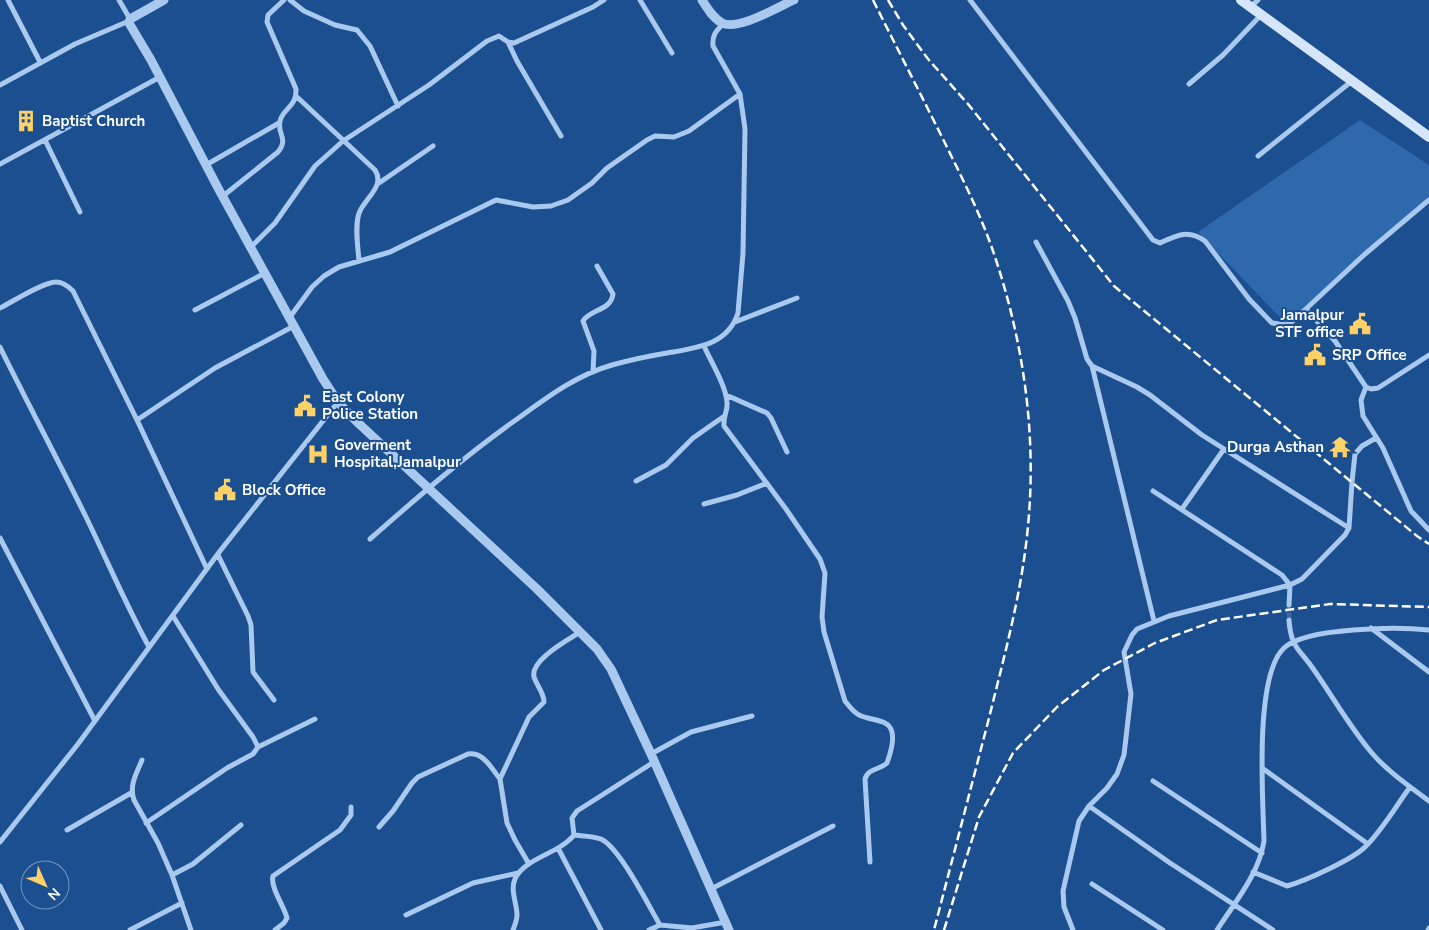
<svg xmlns="http://www.w3.org/2000/svg" width="1429" height="930" font-family="'Nunito Sans',sans-serif">
<style>
.green{fill:#2e69ad}
.lines{fill:none;stroke-linecap:round;stroke-linejoin:round}
.minor-tunnel{stroke:#3d69a0;stroke-width:5;stroke-dasharray:5 2.5;stroke-linecap:butt}
.minor{stroke:#a9c9ee;stroke-width:5}
.tertiary{stroke:#a9c9ee;stroke-width:9}
.secondary{stroke:#d6e6fa;stroke-width:10}
.rail{stroke:#fff;stroke-width:2.5;stroke-dasharray:9 4;stroke-linecap:butt}
.labels{text-anchor:middle;stroke-width:4;stroke-linejoin:round;paint-order:stroke}
.poi-label{font-size:15px;font-weight:bold;fill:#fff;stroke:#1b4f8f;text-anchor:start}
</style>
<rect width="100%" height="100%" fill="#1b4f8f"/>
<!-- green -->
<path class="green" d="M1360,120L1429,165V201L1287,325L1198,232Z"/>
<g class="lines">
<!-- minor-tunnel -->
<path class="minor-tunnel" d="M1289,605V620"/>
<!-- minor -->
<path class="minor" d="M8,0L40,62
M119,0L130,19
M290,0L304,11L335,25L357,30L370,46L398,106
M640,0L672,53
M970,0L1153,240L1160,243C1177,235 1188,229 1205,241L1249,299L1272,323L1287,325L1293,321L1365,254L1429,200
M1251,6L1258,0
M508,42L517,61L561,136
M1189,84L1223,55L1261,15
M0,85L75,44L129,21
M296,96L375,170C385,185 367,197 360,211C354,222 358,248 359,261
M45,140L80,212
M1258,156L1352,81
M0,164L160,77
M206,165L279,123
M379,183L433,146
M223,196L278,152C289,138 277,135 280,121C283,108 297,107 296,89L267,22L268,15L284,0
M1036,242L1068,301L1075,318L1087,359L1092,366L1137,387L1150,395L1202,435L1349,528
M251,247L275,223L315,166L343,141L429,85L487,41L499,36L508,42L514,43L593,7L604,0
M0,308C12,302 43,282 56,282C63,282 68,286 73,291L137,420
M1306,309L1335,341L1366,387L1371,389L1378,388L1429,355
M195,310L265,273
M290,317L312,287L324,276L339,267L390,252L496,200L533,207L551,206L568,200L592,183L607,168L647,140L655,136L674,137L689,131L740,94
M735,322L797,298
M704,346C711,362 726,386 727,402C728,411 723,416 724,426L786,509L820,559L825,573L822,617L824,632L845,701C849,706 853,712 859,715C867,719 877,719 885,723C898,729 891,752 887,763C880,770 868,768 865,779L870,862
M0,347C28,404 58,460 86,517C107,560 126,605 149,647
M1092,366L1154,621
M593,372L594,351L583,321C590,309 611,311 613,294L597,266
M1366,387L1361,400L1363,416L1383,448L1411,511L1429,530
M726,395L767,413L771,418L787,452
M636,481L666,465L693,438L723,417
M1153,491L1282,575L1290,585L1289,605
M704,504L737,495L767,483
M1182,509L1224,449
M0,538L95,721
M370,539C419,496 467,454 520,417C549,396 577,375 612,365C630,360 649,356 667,353C696,348 728,345 738,313L743,253L745,129L740,94L713,46C712,35 716,31 723,24
M218,555L248,616L251,625L253,672L274,700
M207,569L137,420L215,368L294,326
M1289,620C1291,649 1300,649 1314,670C1333,697 1349,726 1371,752C1387,771 1409,786 1429,801
M1371,628L1429,672
M258,747L315,719
M651,754L691,732L752,716
M142,760C136,775 129,785 134,800L158,843L172,875L191,930
M1262,768L1368,844
M1153,781L1262,853
M1089,806L1170,863L1273,930
M146,823L227,768L253,754L258,747L253,737L218,689L173,616
M379,827L393,811L412,783L418,777L468,754C484,752 491,768 500,779
M67,830L131,793
M574,835C582,836 593,836 601,839C620,848 648,905 660,925
M0,842L78,744L220,551L338,402
M558,848L601,930
M529,864L515,840L507,823L500,779L529,717L544,702C544,693 537,686 534,677C530,660 568,640 580,632
M1253,872L1287,886C1305,881 1354,859 1366,846C1383,829 1396,806 1410,787
M172,875L193,864L241,825
M1092,884L1163,930
M0,886L22,930
M711,889L833,826
M406,915L473,883L518,873
M130,930L182,903
M275,930L284,923L287,918C284,906 270,887 273,876L340,830L351,815V807
M513,930C515,925 517,920 517,915C517,904 510,890 515,879C524,858 559,854 574,835L572,818L577,811L654,762
M649,930L660,925L692,928L726,922
M1073,930L1064,907L1063,891L1079,821L1089,806L1107,788L1117,774L1124,755L1131,694L1124,652L1132,635L1137,629L1169,616L1290,585L1302,579L1345,535L1349,528L1352,482L1355,454L1362,446L1376,438
M1217,930C1235,902 1259,874 1264,841C1263,799 1254,676 1284,648C1306,627 1399,627 1429,630
M1428,930L1429,928"/>
<!-- tertiary -->
<path class="tertiary" d="M164,0L132,18L130,19L129,23L151,60L218,188L323,379L338,402L356,421L537,589L597,649L611,669L651,754L729,930
M702,0C707,8 713,18 722,23C738,31 778,7 794,0"/>
<!-- secondary -->
<path class="secondary" d="M1241,0L1429,137"/>
<!-- rail -->
<path class="rail" d="M873,0C895,44 917,87 939,131C958,170 979,210 993,251C1023,339 1037,433 1028,526C1022,592 1004,657 988,722C970,791 952,861 934,930
M888,0L903,25L928,59L968,104L1114,286L1417,536L1429,544
M944,930L979,817L1013,753L1057,707L1104,670L1155,643L1217,620L1330,604L1429,607"/>
</g>
<!-- icons -->
<defs>
<g id="building-bare" transform="scale(1.725)"><path d="M-4-6H4V6H1V3H-1V6H-4ZM-2.5-4.3h1.7v1.8h-1.7ZM.8-4.3h1.7v1.8H.8ZM-2.5-1h1.7V.8h-1.7ZM.8-1h1.7V.8H.8Z" fill="#ffd166" stroke="#1b4f8f" stroke-width="2.5" paint-order="stroke"/></g>
<g id="civic-bare" transform="scale(1.725)"><path d="M-.6-6.5H3V-4.5H.6V-3L4-1V1h2V6H-6V1h2V-1L-.6-3ZM-1.2 2.5V6h2.4V2.5Z" fill="#ffd166" stroke="#1b4f8f" stroke-width="2.5" paint-order="stroke"/></g>
<g id="temple-bare" transform="scale(1.725)"><path d="M0-6L5-2H3V0L6.5 2.5H4V6H1.5V3h-3V6H-4V2.5H-6.5L-3 0V-2H-5Z" fill="#ffd166" stroke="#1b4f8f" stroke-width="2.5" paint-order="stroke"/></g>
<g id="hospital-bare" transform="scale(1.725)"><path d="M-5-5h3v3.5h4V-5h3V5h-3V1.5h-4V5h-3Z" fill="#ffd166" stroke="#1b4f8f" stroke-width="2.5" paint-order="stroke"/></g>
</defs>
<g fill-rule="evenodd">
<use href="#building-bare" x="26" y="121"/>
<use href="#civic-bare" x="1360" y="324"/>
<use href="#civic-bare" x="1315" y="355"/>
<use href="#civic-bare" x="305" y="406"/>
<use href="#temple-bare" x="1340" y="447"/>
<use href="#hospital-bare" x="318" y="454"/>
<use href="#civic-bare" x="225" y="490"/>
</g>
<g class="labels">
<!-- poi labels -->
<g class="poi-label">
<text x="42" y="126">Baptist Church</text>
<text x="1344" y="320" text-anchor="end">Jamalpur<tspan x="1344" dy="17">STF office</tspan></text>
<text x="1332" y="360">SRP Office</text>
<text x="322" y="402">East Colony<tspan x="322" dy="17">Police Station</tspan></text>
<text x="334" y="450">Goverment<tspan x="334" dy="17">Hospital,Jamalpur</tspan></text>
<text x="1324" y="452" text-anchor="end">Durga Asthan</text>
<text x="242" y="495">Block Office</text>
</g>
</g>
<!-- north arrow -->
<g transform="translate(45 885) rotate(135)"><circle r="24" fill="#1b4f8f" stroke="#7695bc"/>
<path d="M0-4L9 19L0 12L-9 19Z" fill="#ffd166"/>
<text y="-8" font-size="14" font-weight="bold" text-anchor="middle" fill="#ffffff">N</text>
</g>
</svg>
